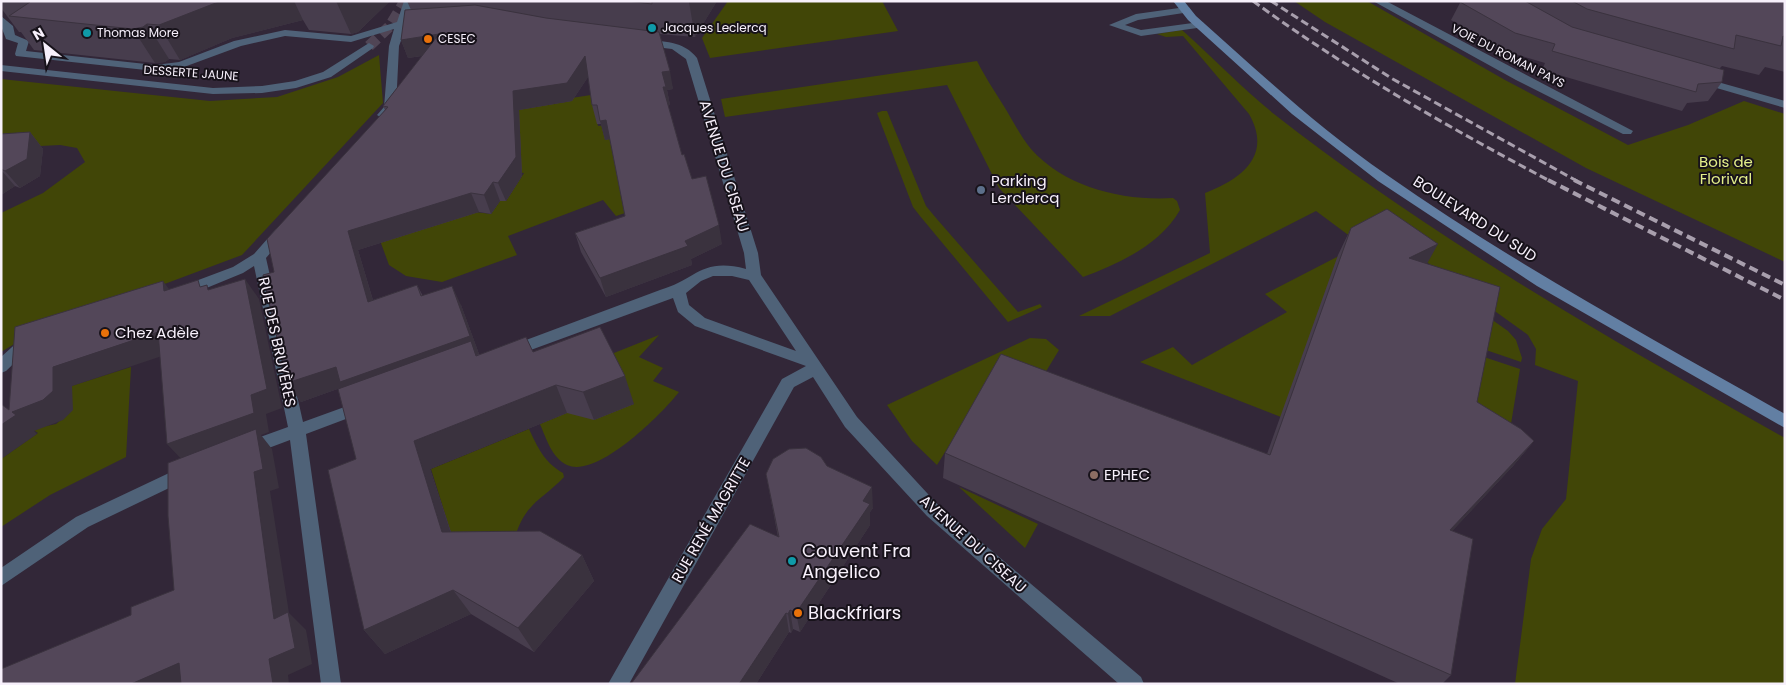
<svg xmlns="http://www.w3.org/2000/svg" width="1786" height="685" font-family="Poppins,sans-serif">
<style>
.green{fill:#414607}
.lines{fill:none;stroke-linecap:round;stroke-linejoin:round}
.street-tunnel{stroke:#504555;stroke-width:11;stroke-dasharray:11 5.5;stroke-linecap:butt}
.lane{fill:#4f6278;fill-rule:evenodd}
.street{fill:#4f6278;fill-rule:evenodd}
.secondary{fill:#627fa3;fill-rule:evenodd}
.rail-far1{stroke:#a89fad;stroke-width:3;stroke-dasharray:8 4;stroke-linecap:butt}
.rail{stroke:#a89fad;stroke-width:4;stroke-dasharray:9 5;stroke-linecap:butt}
.wall{fill:#473d4d}
.shaded-wall{fill:#3a323e}
.building{fill:#534759;stroke:#3a323e}
.culture-dot{fill:#0f9aa8;stroke:#17121a;stroke-width:2}
.food-dot{fill:#e8710a;stroke:#17121a;stroke-width:2}
.service-dot{fill:#5c6f8a;stroke:#17121a;stroke-width:2}
.education-dot{fill:#8d6e63;stroke:#17121a;stroke-width:2}
.labels{text-anchor:middle;stroke-width:4;stroke-linejoin:round;paint-order:stroke}
.far-poi-label{font-size:12px;fill:#f7f0fb;stroke:#17121a;text-anchor:start}
.far-street-label{font-size:12px;fill:#f7f0fb;stroke:#17121a}
.park-label{font-size:15px;fill:#e3ee89;stroke:#17121a}
.street-label{font-size:15px;fill:#f7f0fb;stroke:#17121a}
.poi-label{font-size:15px;fill:#f7f0fb;stroke:#17121a;text-anchor:start}
.near-poi-label{font-size:18px;fill:#f7f0fb;stroke:#17121a;text-anchor:start}
</style>
<rect width="100%" height="100%" fill="#322738"/>
<!-- green -->
<path class="green" d="M728,1H882L898,31L710,58L702,38Z
M1294,1H1367L1505,80L1628,145L1688,125L1744,101L1785,114V262L1586,168L1325,22Z
M1182,30C1213,58 1242,88 1274,114C1434,239 1609,339 1785,438V684H1515L1531,559L1542,529L1566,499L1578,381L1535,365L1536,349L1528,335L1375,225L1351,237L1316,211L1110,316H1079L1210,253L1205,193C1241,179 1273,156 1249,114L1183,36L1166,37L1157,34Z
M379,55L383,103L242,255L31,334L1,352V213L43,193L85,162L77,148L60,145L1,148V79L210,101L277,97L338,77Z
M977,61C986,79 998,96 1008,113C1015,125 1022,138 1031,149C1066,188 1123,201 1173,198L1177,201L1180,210C1161,244 1119,264 1083,277L999,188L947,85L725,117L721,99Z
M590,88L598,126L608,125L620,137L634,210L616,216L603,200L508,236L517,255L442,282L406,276L389,265L378,235L442,208L491,214L500,201H506L524,173L505,171L519,107L566,102L565,99L591,95Z
M882,111H887L926,206L936,218L1018,312L1040,304L1042,307L1008,322L920,216L913,207L877,113Z
M1364,243L1430,276L1508,331L1516,340L1522,358L1521,362L1483,349L1281,417L1140,362L1173,347L1192,365L1287,312L1265,294Z
M659,335L639,357L663,368L653,381L679,392C662,414 597,479 567,465C552,458 546,438 540,424L557,417L609,355Z
M1030,338L1046,339L1059,350L1036,388L994,373L937,465L912,441L887,405Z
M1484,357L1520,369L1508,442L1472,420Z
M131,367L126,457L50,495L1,527V459L38,433L32,429L56,424L69,413L62,389Z
M529,429C538,448 544,462 563,473L564,477C541,501 526,502 515,537L459,558L431,469Z
M959,487L1038,524L1025,548Z"/>
<g class="lines">
<!-- street-tunnel -->
<path class="street-tunnel" d="M369,46L390,26L405,1"/>
<!-- lane -->
<path class="lane" d="M1186,7L1190,8V12L1138,20L1125,25L1141,30L1200,22L1204,23V27L1141,36L1109,25L1136,14Z"/>
<!-- street -->
<path class="street" d="M404,1H414L408,20L423,19L428,22L423,25L406,27L399,46L396,108L387,118L383,119L377,115L384,107L389,46L394,29L351,42L285,36L241,46L184,67L155,71L16,56L15,54L18,43L6,39L1,26V16L13,26L15,35L29,41L26,51L155,65L179,62L234,41L285,30L351,36L397,22Z
M1373,1H1386L1633,131L1631,134H1623L1516,80Z
M643,40C663,41 684,41 697,58L758,253L761,275L857,417L939,506L1141,677L1144,684H1119L927,516L845,427L813,377L794,387L629,684H608L782,379L806,366L695,326L678,312L673,298L517,355H507L504,351L507,347L660,290C696,280 701,257 746,269L744,253L686,59L672,49L639,45V41ZM713,276H732L749,280L796,351L705,318L689,305L686,293L701,281Z
M369,43L374,46L373,48L331,77L296,88L262,93L213,94L1,71V65L213,88L262,86L295,81L323,72Z
M1700,77L1785,101V108L1696,82V78Z
M281,228L288,232L266,258L303,422L361,401L367,403L369,407L367,411L306,434L341,684H321L290,440L247,456L241,454L239,449L241,444L288,427L254,266L243,273L187,296L182,297L175,292L177,288L233,267L254,254L276,229Z
M27,336L32,338L34,342L32,346L6,371L1,373V357L22,338Z
M186,465L192,467L194,472L192,477L88,527L1,586V568L76,517Z"/>
<!-- secondary -->
<path class="secondary" d="M1173,1H1184L1196,16C1258,71 1318,128 1387,175C1514,264 1651,338 1785,414V428L1537,286L1378,181L1292,114L1188,20Z"/>
<!-- rail-far1 -->
<path class="rail-far1" d="M1253,1C1346,69 1448,127 1550,181
M1271,1L1391,78L1577,181"/>
<!-- rail -->
<path class="rail" d="M1548,180L1785,300
M1574,180L1785,285"/>
</g>
<!-- wall -->
<path class="wall" d="M1,1H390L358,32L351,34L309,30L303,20L232,38L180,60L169,59L165,62L155,63L34,50L21,32H19L1,8Z
M407,1H717L695,37L659,34L673,89L667,90L670,105H668L682,155L692,179L722,244L691,259L692,265L606,297L581,252L575,233L625,216L610,139L605,140L601,124H597L592,105L588,77L572,101L519,110L522,176L506,201H500L491,214L479,212L358,250L373,300L417,285L423,296L461,305L479,354L533,352L634,404L594,420L567,413L430,469L451,532L582,555L594,581L534,652L471,614L385,654L364,630L356,459L343,387L301,402L287,383L274,272L385,110L383,106L422,56L408,58L401,40L411,10Z
M1461,1H1785V72L1765,67L1759,75L1722,66L1720,68L1722,82L1708,101L1687,103L1682,111L1542,70L1545,63L1505,51L1451,20Z
M30,132L43,149L40,176L20,188L15,186L1,195V134Z
M1351,228L1427,264L1477,402L1534,441L1513,466L1452,531L1451,675L1442,684H1400L943,478L945,453L1267,454L1338,255Z
M827,466L873,508L870,512V525L800,632L793,629L791,633L789,632L756,684H631L778,537L766,474Z"/>
<!-- shaded-wall -->
<path class="shaded-wall" d="M223,1H294L303,20L232,38L180,60L159,25L213,4Z
M336,1H390L358,32L351,34Z
M690,1H717L695,37L689,2Z
M147,24L169,59L165,62L155,63L133,29Z
M439,34L446,52L408,58L401,40Z
M585,56L590,74L572,101L519,110L522,176L506,201L498,183L513,91Z
M670,71L673,89L667,90L670,105L667,106L663,87L662,72Z
M606,120L611,139L605,140L600,121Z
M30,132L43,149L40,176L20,188L5,171Z
M1,170L15,186L1,195Z
M493,182L500,201L491,214L484,195Z
M471,193L479,212L358,250L379,321L368,302L348,231Z
M719,225L722,244L691,259L692,265L606,297L600,278L685,241Z
M1438,244L1423,271L1409,258Z
M245,279L259,299L282,408L266,414L269,432L261,435L272,449L279,488L270,491L289,613L306,630L312,664L288,675L289,684H273L269,659L274,619L185,463L167,444L251,395Z
M163,281L178,301L164,291Z
M452,286L461,305L479,354L353,401L343,387L301,402L287,383Z
M158,332L174,352L72,386L73,410L63,420L34,431L37,434L1,459V425L53,367Z
M625,376L634,404L594,420L583,392Z
M556,385L567,413L430,469L459,558L442,532L414,441Z
M1534,441L1513,466L1430,555L1450,530Z
M872,487L873,508L870,512V525L800,632L796,613L863,501Z
M582,555L594,581L534,652L518,628Z
M453,590L471,614L385,654L364,630Z
M790,610L793,629L791,633L788,614Z
M786,613L789,632L756,684H739Z
M179,663L190,684H131Z"/>
<!-- building -->
<path class="building" d="M24,1H223L213,4L159,25L147,24L143,27L133,29L9,16L30,2Z
M627,1H652V4Z
M1461,1H1525L1572,27L1724,70L1722,82L1698,84L1696,92L1552,51L1555,44L1515,33L1460,2Z
M1572,1H1785V37L1783,36L1781,46L1736,35L1734,49L1587,9Z
M475,5L546,18L659,32L670,71L662,72L666,87H663L682,155L684,154L692,179L706,176L719,225L685,241L688,246L600,278L575,233L625,216L606,120L600,121L597,105H592L585,56L567,83L513,91L516,157L498,183L493,182L484,195L471,193L348,231L368,302L417,285L421,296L452,286L470,336L340,382L336,367L287,383L263,275L274,272L267,239L388,107L383,106L439,34L401,40L405,10Z
M30,132L27,159L5,171L1,169V134Z
M1387,209L1438,244L1409,258L1500,287L1477,402L1521,429L1534,441L1450,530L1473,539L1451,675L945,453L1001,354L1270,455L1351,228Z
M245,279L267,389L251,395L254,413L167,444L158,332L53,367V391L43,400L12,412L16,415L1,425V404L9,410L15,327L163,281L164,291L198,280L200,287L207,285L208,290Z
M600,327L625,376L583,392L556,385L414,441L442,532L540,531L582,555L518,628L453,590L364,630L328,470L356,459L338,389L471,341L476,356L526,337L533,352Z
M256,429L263,469L254,472L274,619L288,612L295,648L269,659L273,684H181L179,663L131,684H1V669L131,615V607L174,590L168,516V463Z
M806,448L821,457L827,466L872,487L863,501L870,504L796,613L790,610L788,614L786,613L739,684H631L750,524L779,537L766,474L773,459L789,449Z"/>
<!-- markers -->
<g class="culture-dot">
<circle cx="652" cy="28" r="5"/>
<circle cx="87" cy="33" r="5"/>
<circle cx="792" cy="561" r="5"/>
</g>
<g class="food-dot">
<circle cx="428" cy="39" r="5"/>
<circle cx="105" cy="333" r="5"/>
<circle cx="798" cy="613" r="5"/>
</g>
<circle class="service-dot" cx="981" cy="190" r="5"/>
<circle class="education-dot" cx="1094" cy="475" r="5"/>
<g class="labels">
<!-- far-poi labels -->
<g class="far-poi-label">
<text x="662" y="32">Jacques Leclercq</text>
<text x="97" y="37">Thomas More</text>
<text x="438" y="43">CESEC</text>
</g>
<!-- far-street labels -->
<g class="far-street-label">
<text transform="translate(1508 56) rotate(27)" y="4">VOIE DU ROMAN PAYS</text>
<text transform="translate(191 73) rotate(4)" y="4">DESSERTE JAUNE</text>
</g>
<!-- park labels -->
<g class="park-label">
<text x="1726" y="167">Bois de<tspan x="1726" dy="17">Florival</tspan></text>
</g>
<!-- street labels -->
<g class="street-label">
<text transform="translate(724 166) rotate(73)" y="5">AVENUE DU CISEAU</text>
<text transform="translate(1475 219) rotate(33)" y="5">BOULEVARD DU SUD</text>
<text transform="translate(277 342) rotate(78)" y="5">RUE DES BRUYÈRES</text>
<text transform="translate(711 520) rotate(-60)" y="5">RUE RENÉ MAGRITTE</text>
<text transform="translate(973 544) rotate(42)" y="5">AVENUE DU CISEAU</text>
</g>
<!-- poi labels -->
<g class="poi-label">
<text x="991" y="186">Parking<tspan x="991" dy="17">Lerclercq</tspan></text>
<text x="115" y="338">Chez Adèle</text>
<text x="1104" y="480">EPHEC</text>
</g>
<!-- near-poi labels -->
<g class="near-poi-label">
<text x="802" y="557">Couvent Fra<tspan x="802" dy="21">Angelico</tspan></text>
<text x="808" y="619">Blackfriars</text>
</g>
</g>
<!-- border -->
<rect width="1786" height="685" fill="none" stroke="#f7f0fb" stroke-width="5"/>
<!-- north arrow -->
<g transform="translate(45 45) rotate(330)" stroke="#17121a" stroke-width="4" paint-order="stroke">
<path d="M0-4L9 19L0 12L-9 19Z" fill="#f7f0fb"/>
<text y="-8" font-size="14" font-weight="bold" text-anchor="middle" fill="#f7f0fb">N</text>
</g>
</svg>
